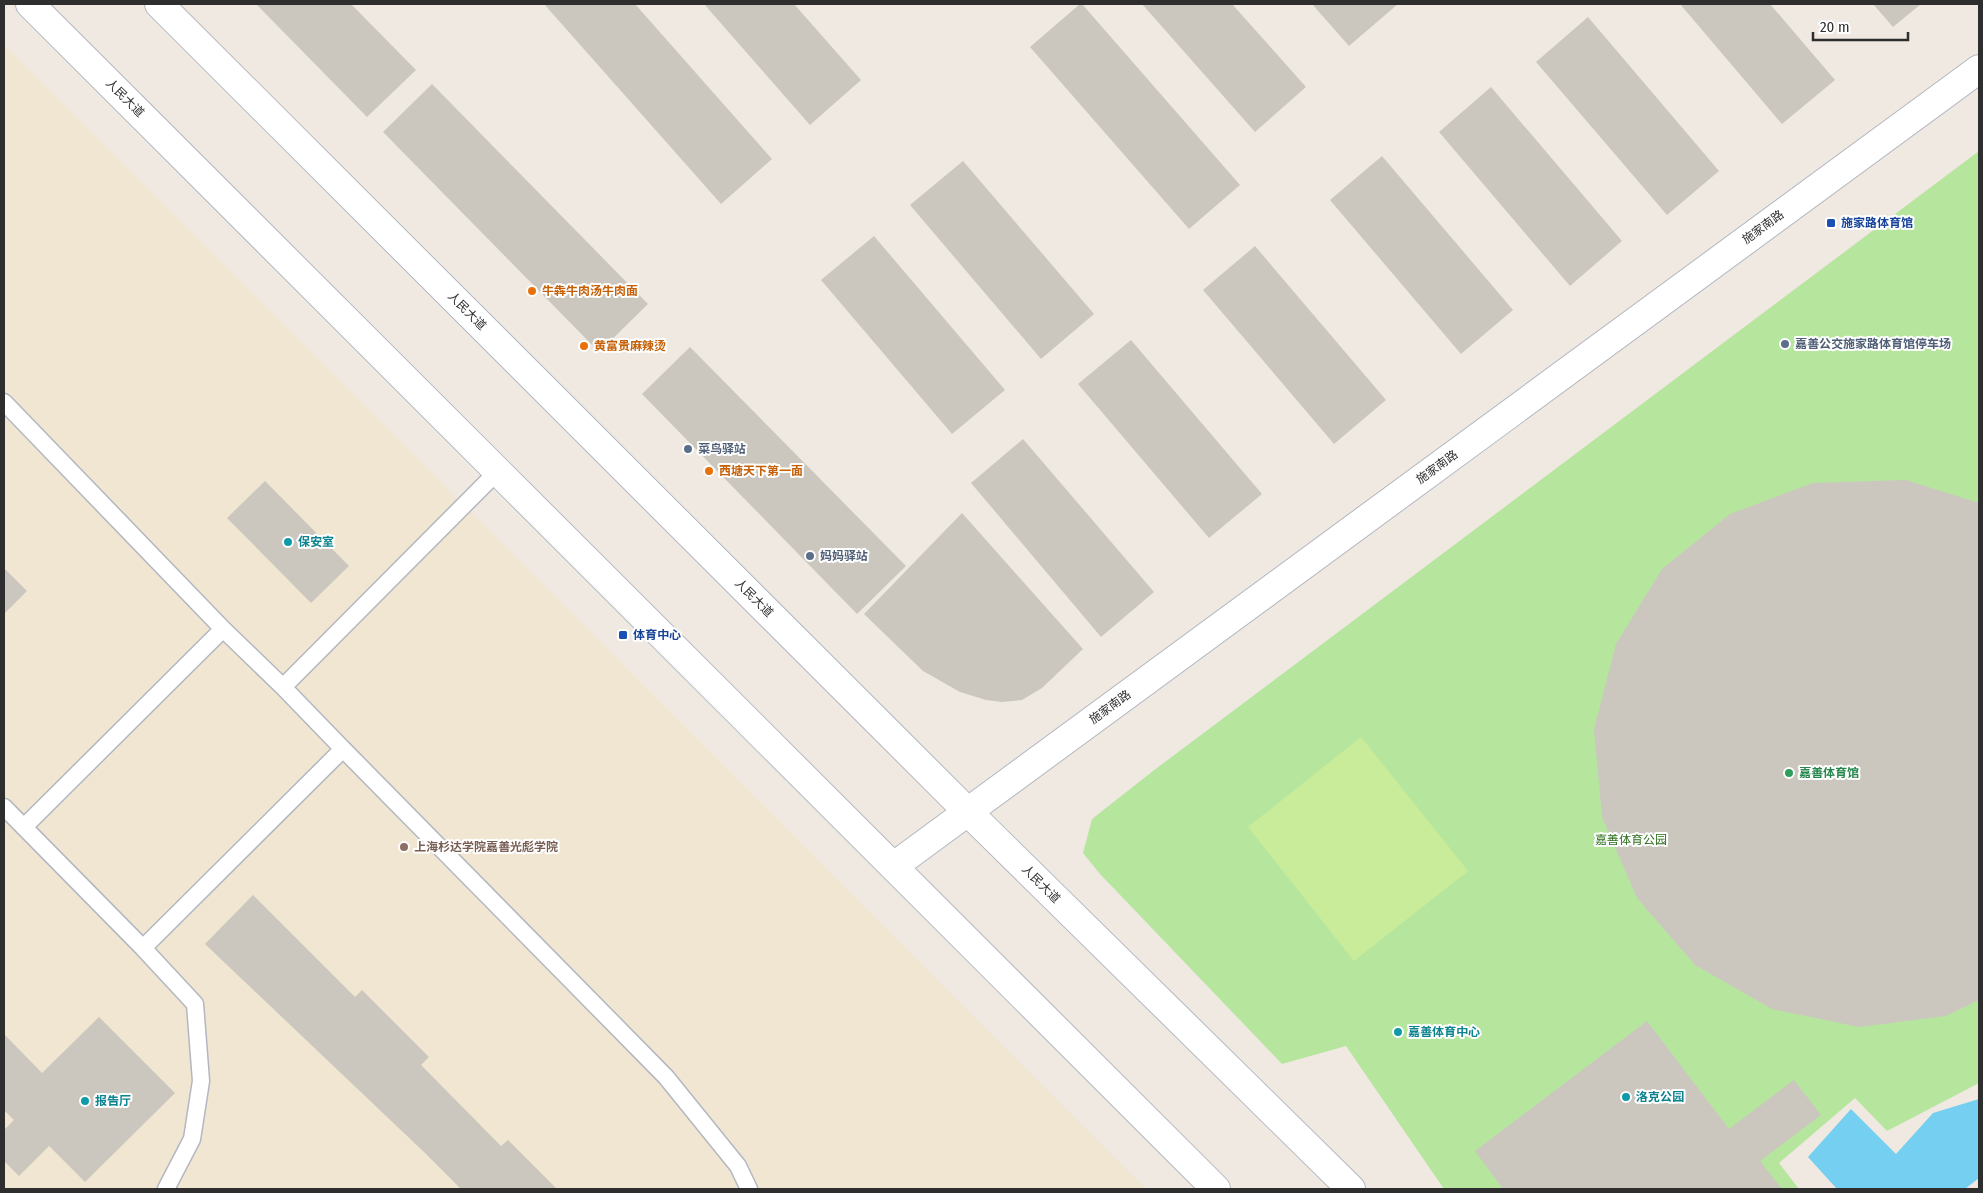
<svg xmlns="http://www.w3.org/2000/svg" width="1983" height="1193" font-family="'Fira Sans Condensed','Noto Sans SC',sans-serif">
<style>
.education{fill:#f0e6d1}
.green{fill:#b6e59e}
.pitch{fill:#c9ec9a}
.water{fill:#75cff0}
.building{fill:#cbc7bf}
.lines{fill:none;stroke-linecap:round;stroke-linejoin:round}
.service-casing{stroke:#b4b7c1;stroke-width:19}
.minor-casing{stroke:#b4b7c1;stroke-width:30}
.secondary-casing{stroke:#b4b7c1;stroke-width:30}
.service{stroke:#fff;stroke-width:16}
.minor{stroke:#fff;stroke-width:28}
.secondary{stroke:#fff;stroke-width:28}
.transit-dot{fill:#1a4fb4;stroke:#fff;stroke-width:2}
.food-dot{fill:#e8710a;stroke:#fff;stroke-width:2}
.service-dot{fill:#5c6f8a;stroke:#fff;stroke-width:2}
.culture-dot{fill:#0f9aa8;stroke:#fff;stroke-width:2}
.leisure-dot{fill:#2e9e5b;stroke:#fff;stroke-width:2}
.education-dot{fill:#8d6e63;stroke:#fff;stroke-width:2}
.labels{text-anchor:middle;stroke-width:4;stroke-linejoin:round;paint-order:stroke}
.street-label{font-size:12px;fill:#2e2e2e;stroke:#fff}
.transit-label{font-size:12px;font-weight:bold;fill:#164399;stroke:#fff;text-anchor:start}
.food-label{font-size:12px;font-weight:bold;fill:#c56008;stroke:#fff;text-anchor:start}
.service-label{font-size:12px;font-weight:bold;fill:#4e5e75;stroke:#fff;text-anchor:start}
.culture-label{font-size:12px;font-weight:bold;fill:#0d838f;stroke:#fff;text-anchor:start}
.leisure-label{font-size:12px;font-weight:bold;fill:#27864d;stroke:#fff;text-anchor:start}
.park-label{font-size:12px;fill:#2c6e1b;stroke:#fff}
.education-label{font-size:12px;font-weight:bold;fill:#785e54;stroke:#fff;text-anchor:start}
</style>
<rect width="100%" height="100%" fill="#efe9e1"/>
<!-- education -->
<path class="education" d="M4,45L464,505L1146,1189H4Z"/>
<!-- green -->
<path class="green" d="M1979,151V1083L1887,1131L1855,1098L1779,1163L1799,1189H1444L1346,1046L1282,1064L1100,874L1083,853L1092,819L1153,771Z"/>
<!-- pitch -->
<path class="pitch" d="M1361,737L1468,871L1354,961L1248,827Z"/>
<!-- water -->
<path class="water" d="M1979,1099V1178L1965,1189H1837L1808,1157L1851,1109L1896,1154L1933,1113Z"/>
<!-- building -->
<path class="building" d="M256,4H351L416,70L367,117Z
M544,4H635L772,159L721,204Z
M704,4H794L861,80L810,125Z
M1080,4H1082L1240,185L1189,229L1030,47Z
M1142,4H1232L1306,87L1255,132Z
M1312,4H1398L1349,46Z
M1680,4H1770L1835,80L1782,124Z
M1873,4H1921L1893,27Z
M1588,17L1719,171L1667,215L1536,62Z
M432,84L648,304L599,352L383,132Z
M1491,87L1622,241L1570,286L1439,132Z
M1382,156L1513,310L1461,354L1330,200Z
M963,161L1094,314L1041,359L910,205Z
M874,236L1005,390L952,434L821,280Z
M1255,246L1386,400L1334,444L1203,290Z
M1131,340L1262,494L1209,538L1078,384Z
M690,347L906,566L857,614L642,394Z
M1023,439L1154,592L1101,637L971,483Z
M1906,480L1979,503V1000L1946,1016L1859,1027L1772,1009L1695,965L1637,898L1602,817L1594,729L1616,644L1662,569L1730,514L1813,483Z
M265,481L349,566L311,603L227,518Z
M962,513L1083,649L1042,688L1022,700L1002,702L986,700L960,692L923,671L864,614Z
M4,568L27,591L4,614Z
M253,895L355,997L362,990L429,1057L421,1065L501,1146L508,1140L557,1189H459L460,1188L425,1153L205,944Z
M99,1017L175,1093L85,1182L49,1146L19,1176L4,1161V1130L14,1120L4,1110V1034L42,1073Z
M1647,1021L1729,1129L1794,1080L1821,1115L1760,1161L1782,1189H1503L1475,1151Z"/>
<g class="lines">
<!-- service casing -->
<g class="service-casing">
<path id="service" d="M4,402L223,629
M343,749L666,1077L738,1166L749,1189
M4,807L143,948L195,1004L201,1081L192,1139L166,1189
M24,827L223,629L283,687L498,471
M143,948L343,749L283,687"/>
</g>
<!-- minor casing -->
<g class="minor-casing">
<path id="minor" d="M894,866L1979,69"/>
</g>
<!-- secondary casing -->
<g class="secondary-casing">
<path id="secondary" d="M30,4L1216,1189
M159,4L968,812L1351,1189"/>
</g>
<!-- service -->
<use href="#service" class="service"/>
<!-- minor -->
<use href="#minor" class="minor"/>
<!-- secondary -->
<use href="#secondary" class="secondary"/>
</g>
<!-- markers -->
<g class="transit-dot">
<rect x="1826" y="218" width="10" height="10" rx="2.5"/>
<rect x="618" y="630" width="10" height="10" rx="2.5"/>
</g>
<g class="food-dot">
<circle cx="532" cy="291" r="5"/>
<circle cx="584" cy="346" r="5"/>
<circle cx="709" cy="471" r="5"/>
</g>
<g class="service-dot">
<circle cx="1785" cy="344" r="5"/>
<circle cx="688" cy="449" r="5"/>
<circle cx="810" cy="556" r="5"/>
</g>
<g class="culture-dot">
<circle cx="288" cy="542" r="5"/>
<circle cx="1398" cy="1032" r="5"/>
<circle cx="1626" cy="1097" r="5"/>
<circle cx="85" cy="1101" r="5"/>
</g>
<circle class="leisure-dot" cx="1789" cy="773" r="5"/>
<circle class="education-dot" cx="404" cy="847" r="5"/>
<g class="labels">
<!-- street labels -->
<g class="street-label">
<text transform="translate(125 98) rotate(45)" y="4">人民大道</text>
<text transform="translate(1763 227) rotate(-36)" y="4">施家南路</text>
<text transform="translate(467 311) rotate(45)" y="4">人民大道</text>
<text transform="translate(1437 467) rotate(-36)" y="4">施家南路</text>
<text transform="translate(754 598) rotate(45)" y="4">人民大道</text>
<text transform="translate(1110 707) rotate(-36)" y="4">施家南路</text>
<text transform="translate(1041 884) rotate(45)" y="4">人民大道</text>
</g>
<!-- transit labels -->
<g class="transit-label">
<text x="1841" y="227">施家路体育馆</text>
<text x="633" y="639">体育中心</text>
</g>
<!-- food labels -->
<g class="food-label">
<text x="542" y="295">牛犇牛肉汤牛肉面</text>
<text x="594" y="350">黄富贵麻辣烫</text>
<text x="719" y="475">西塘天下第一面</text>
</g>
<!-- service labels -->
<g class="service-label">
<text x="1795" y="348">嘉善公交施家路体育馆停车场</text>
<text x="698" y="453">菜鸟驿站</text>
<text x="820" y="560">妈妈驿站</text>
</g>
<!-- culture labels -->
<g class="culture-label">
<text x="298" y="546">保安室</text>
<text x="1408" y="1036">嘉善体育中心</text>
<text x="1636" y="1101">洛克公园</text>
<text x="95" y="1105">报告厅</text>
</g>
<!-- leisure labels -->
<g class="leisure-label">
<text x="1799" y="777">嘉善体育馆</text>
</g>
<!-- park labels -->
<g class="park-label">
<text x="1631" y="844">嘉善体育公园</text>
</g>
<!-- education labels -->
<g class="education-label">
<text x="414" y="851">上海杉达学院嘉善光彪学院</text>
</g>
</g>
<!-- border -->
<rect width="1983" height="1193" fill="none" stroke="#2e2e2e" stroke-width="10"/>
<!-- scale -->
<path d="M1813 32v8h95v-8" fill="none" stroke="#2e2e2e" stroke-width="2.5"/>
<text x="1820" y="32" font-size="15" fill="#2e2e2e" stroke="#ffffff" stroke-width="4" paint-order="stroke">20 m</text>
</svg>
